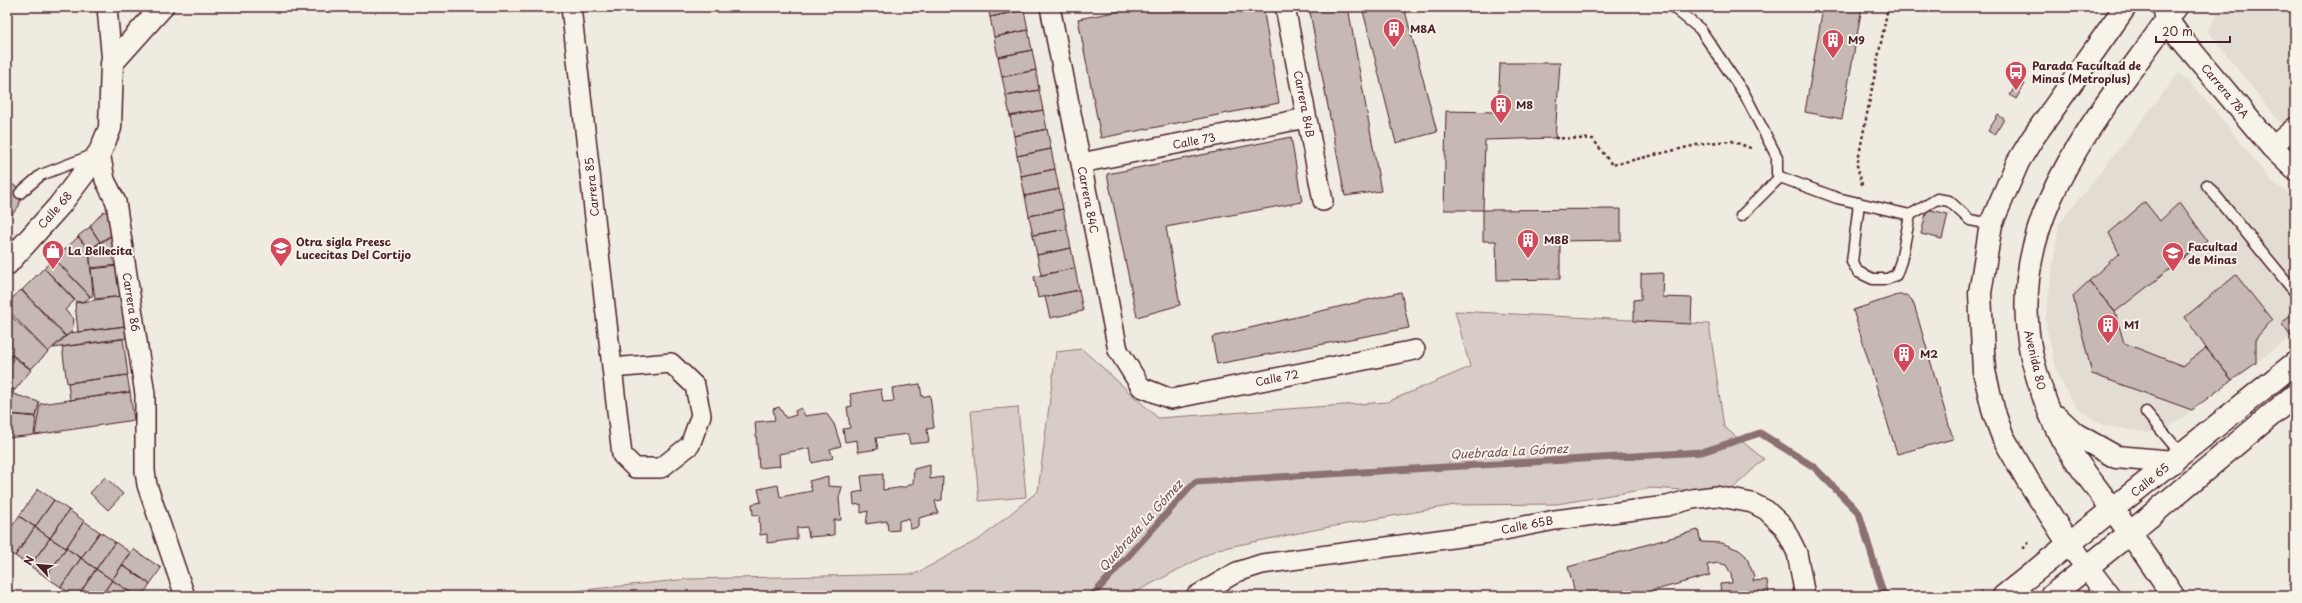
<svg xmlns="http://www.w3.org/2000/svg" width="2302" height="603" font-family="'Playpen Sans',sans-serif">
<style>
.built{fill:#e3dcd2}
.green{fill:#d8cdc6;stroke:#917678}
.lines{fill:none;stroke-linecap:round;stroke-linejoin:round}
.stream{stroke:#8b6f72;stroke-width:7}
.building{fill:#c6b8b3;stroke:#4a1f2b}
.service-casing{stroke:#4a1f2b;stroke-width:13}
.minor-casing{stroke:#4a1f2b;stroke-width:22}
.tertiary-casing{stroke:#4a1f2b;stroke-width:25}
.secondary-casing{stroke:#4a1f2b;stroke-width:25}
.primary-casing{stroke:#4a1f2b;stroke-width:25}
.path{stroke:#4a1f2b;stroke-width:2.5;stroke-dasharray:3 3;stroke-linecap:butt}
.service{stroke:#f7f3e8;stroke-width:10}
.minor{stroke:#f7f3e8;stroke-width:19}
.tertiary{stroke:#f7f3e8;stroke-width:22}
.secondary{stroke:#f7f3e8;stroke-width:22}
.primary{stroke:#f7f3e8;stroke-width:22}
.labels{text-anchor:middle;stroke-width:4;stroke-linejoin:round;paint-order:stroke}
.poi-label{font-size:11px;font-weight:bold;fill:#4a1f2b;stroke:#f7f3e8;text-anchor:start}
.street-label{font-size:11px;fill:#4a1f2b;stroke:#f7f3e8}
.water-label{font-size:12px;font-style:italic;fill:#704e55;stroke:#f7f3e8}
</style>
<rect width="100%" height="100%" fill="#f0ebe0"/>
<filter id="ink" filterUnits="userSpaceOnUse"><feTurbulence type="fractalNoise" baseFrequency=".025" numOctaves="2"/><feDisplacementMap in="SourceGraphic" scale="8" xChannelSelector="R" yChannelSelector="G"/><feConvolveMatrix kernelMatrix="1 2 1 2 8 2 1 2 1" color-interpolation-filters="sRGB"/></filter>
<g filter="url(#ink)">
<!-- built -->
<path class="built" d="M2223,7H2295V132L2281,124L2207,30Z
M2179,73L2208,102L2269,178L2295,200V333L2173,425L2148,433L2104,426L2076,407L2058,376L2045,321L2059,224Z"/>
<!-- green -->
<path class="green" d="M1455,311L1709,324L1724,427L1764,459L1728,493L1652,488L1557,504L1455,505L1324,528L1218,549L1128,596H527L688,579L915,574L981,538L1038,491L1056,352L1082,349L1158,418L1387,402L1470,367Z
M1018,407L1026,497L979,501L971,411Z"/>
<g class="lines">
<!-- stream -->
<path class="stream" d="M1092,596L1195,482L1702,452L1760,433L1814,467L1859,513L1884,596"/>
</g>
<!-- building -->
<path class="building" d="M988,7H1023L1024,10L990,17Z
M1141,7H1263L1279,103L1101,138L1078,19Z
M1309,7H1348L1381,191L1345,196Z
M1362,7H1404L1437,132L1396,143Z
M1823,7H1862L1842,119L1805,112Z
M1024,10L1028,30L994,37L990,17Z
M1028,30L1032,50L998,57L994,37Z
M1032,50L1036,70L1002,77L998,57Z
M1500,63H1560L1555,138L1485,140L1483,210H1444L1446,111L1498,112Z
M1036,70L1039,90L1006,96L1002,77Z
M2019,80L2025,84L2016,99L2010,95Z
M1039,90L1043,110L1010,116L1006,96Z
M1043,110L1047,129L1014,136L1010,116Z
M1998,115L2004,119L1995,135L1988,131Z
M1047,129L1051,149L1017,156L1014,136Z
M1291,137L1302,202L1166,227L1180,305L1137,317L1107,174Z
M1051,149L1055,169L1021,176L1017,156Z
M1055,169L1059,189L1025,196L1021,176Z
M7,181L18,188L21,197L19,206L7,221Z
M1059,189L1063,209L1029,216L1025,196Z
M2145,202L2160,221L2180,202L2207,240L2115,312L2089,281L2119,253L2109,233Z
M1063,209L1067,229L1033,235L1029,216Z
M1621,209V240L1560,241V279L1497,280L1496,241H1483V210Z
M1927,209L1948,214L1942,239L1921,234Z
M104,211L111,214L113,234L100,242L90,226Z
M90,227L100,242L89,250L78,236Z
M1067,229L1071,248L1037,255L1033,235Z
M113,235L117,265L91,268L89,250Z
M78,237L89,250L93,295L91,297L55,259Z
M1071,248L1075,268L1041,275L1037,255Z
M54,259L86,292L90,297L85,301L76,302L44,268Z
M118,266L122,296L95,299L91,269Z
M44,268L75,300L65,310L74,319L72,332L66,336L22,290Z
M1075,268L1079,290L1038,298L1034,277Z
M1663,273L1662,297L1692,298L1691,324L1634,321V300L1641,299V274Z
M2236,275L2272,320L2256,338V363L2232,380L2206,348L2185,317Z
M2089,281L2115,312L2124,343L2183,366L2206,348L2232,380L2192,410L2092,374L2073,296Z
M21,290L65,336L48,352L7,309V303Z
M1079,290L1083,311L1050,318L1045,297Z
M1401,292L1409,328L1217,364L1212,337Z
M1898,295H1906L1912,300L1915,308L1953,439L1897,454L1853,310Z
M122,296L126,326L78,332L75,303Z
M2295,313V342L2281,323Z
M12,317L48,352L31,369L7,351V322Z
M125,326L126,338L53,348L70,333Z
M123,339L128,375L67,383L62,347Z
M7,352L31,370L15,390L7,385Z
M127,375L130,392L70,400L68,383Z
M920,384L922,397L930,395L934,428L927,429L929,442L910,444L908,434L876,438L878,449L858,452L857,440L845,442L843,429L850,428L847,407L852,406L850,394L881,389L883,402L894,401L892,388Z
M7,387L14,390L13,394L39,402L36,416L7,414Z
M130,392L134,420L35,435L40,404Z
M779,407L786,418L796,415L795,411L801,408L805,416L826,413L834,424L841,446L830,449L833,458L812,463L810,448L779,454L780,466L759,468L755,422L775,420L773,409Z
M7,414L36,417L34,435L7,438Z
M930,465V479L943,477L942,500L935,501L938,513L919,518V527L910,529L909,518L899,521V530L888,531L887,521L866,524L868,511L861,513V504L854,505L853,493L863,491L861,476L883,474V490L905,487L913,483L914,469Z
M828,476V486L842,487L839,498L841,520H834V535L809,537L807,527L797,528V539L767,543V534L760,535L759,515H753L752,504L761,502L758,489L778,485L780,497L812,491L809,481Z
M105,477L123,494L108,510L90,493Z
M38,489L54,500L35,527L19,516Z
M54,500L69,510L50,538L35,527Z
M69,510L84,521L66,548L50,538Z
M19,516L35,527L15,556L7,551V534Z
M84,521L100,532L81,558L66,548Z
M35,527L50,538L30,566L15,556Z
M1698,530L1701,542L1722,543L1739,550L1746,556L1754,576L1753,581L1767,580L1769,596H1721L1720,584L1732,583L1731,574L1726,565L1718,563L1707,565L1710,575L1634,596H1576L1568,567Z
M100,532L115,542L96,569L81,558Z
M50,538L66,548L46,577L30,566Z
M115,542L131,553L112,580L96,569Z
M66,548L81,558L61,587L46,577Z
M133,549L161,568L150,584L122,565Z
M81,558L96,569L78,596H74L61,587Z
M122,565L150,584L142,596H136L112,580Z
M96,569L112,580L101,596H78Z
M112,580L136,596L102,595Z
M7,587L15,592L12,596H7Z"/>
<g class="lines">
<!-- service casing -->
<g class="service-casing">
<path id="service" d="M1673,7L1700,29L1745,95L1777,157V173L1780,177L1837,198L1910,215L1937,199L1949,201L1970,220L1991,224
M2207,185L2295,292
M20,193L41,175L93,155
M1859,203L1852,262L1858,272L1873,279H1887L1896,275L1901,261L1910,215
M1741,216L1780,177
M2146,412L2182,455"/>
</g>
<!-- minor casing -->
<g class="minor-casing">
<path id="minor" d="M107,7L112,63
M571,7L622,455L635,468H661L690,445L701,415L695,386L671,363L612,368
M1050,7L1118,350L1141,387L1171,399L1415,350
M1285,7L1323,201
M2272,147L2295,127
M100,152L105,180L116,202L145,394V471L147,485L185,596
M1081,163L1306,118
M1196,596L1237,572L1262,564L1489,533L1555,520L1667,506L1692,499L1716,496L1752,503L1766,510L1784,527L1797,553L1805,596"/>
</g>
<!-- tertiary casing -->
<g class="tertiary-casing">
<path id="tertiary" d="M7,264L59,206L100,152L110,128L112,63L162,7"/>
</g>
<!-- secondary casing -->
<g class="secondary-casing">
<path id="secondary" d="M2164,7L2167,20L2178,35L2272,147L2295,169
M2004,596L2295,363
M2051,596L2130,533L2295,395"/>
</g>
<!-- primary casing -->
<g class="primary-casing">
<path id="primary" d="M2057,417L2075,434L2116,457L2173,462
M2109,596L2069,544L2027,479L2003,437L1994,413L1984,371L1980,293L1991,224L2018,162L2032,139L2125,7
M2173,596C2154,567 2134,538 2113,510C2096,487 2077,464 2062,439C2048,413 2039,385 2032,357C2001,216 2103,114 2176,7"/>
</g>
<!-- path -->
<path class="path" d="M1555,138L1593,139L1612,165L1705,143L1732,141L1753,149
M1862,185L1857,165L1888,7
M2023,549L2030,541
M1976,596L1981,591"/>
<!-- service -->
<use href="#service" class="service"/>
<!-- minor -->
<use href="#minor" class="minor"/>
<!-- tertiary -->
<use href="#tertiary" class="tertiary"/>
<!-- secondary -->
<use href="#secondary" class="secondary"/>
<!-- primary -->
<use href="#primary" class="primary"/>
</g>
</g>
<!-- icons -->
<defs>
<g id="building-pin" transform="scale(1.15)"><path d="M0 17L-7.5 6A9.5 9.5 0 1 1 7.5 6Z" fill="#d1495b" stroke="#f7f3e8"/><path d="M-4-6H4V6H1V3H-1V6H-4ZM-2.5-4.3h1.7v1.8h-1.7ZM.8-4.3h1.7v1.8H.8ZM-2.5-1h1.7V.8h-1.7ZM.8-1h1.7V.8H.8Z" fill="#fff"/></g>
<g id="bus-pin" transform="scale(1.15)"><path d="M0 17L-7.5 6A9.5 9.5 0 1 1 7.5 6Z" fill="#d1495b" stroke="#f7f3e8"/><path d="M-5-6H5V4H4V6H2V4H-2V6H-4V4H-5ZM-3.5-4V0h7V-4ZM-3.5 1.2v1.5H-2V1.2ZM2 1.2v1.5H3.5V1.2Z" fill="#fff"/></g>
<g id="school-pin" transform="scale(1.15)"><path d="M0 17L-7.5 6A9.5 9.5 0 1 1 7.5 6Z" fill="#d1495b" stroke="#f7f3e8"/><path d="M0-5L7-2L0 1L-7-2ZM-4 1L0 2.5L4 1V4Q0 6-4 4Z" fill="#fff"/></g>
<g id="shop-pin" transform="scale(1.15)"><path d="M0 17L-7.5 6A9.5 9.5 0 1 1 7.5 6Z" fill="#d1495b" stroke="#f7f3e8"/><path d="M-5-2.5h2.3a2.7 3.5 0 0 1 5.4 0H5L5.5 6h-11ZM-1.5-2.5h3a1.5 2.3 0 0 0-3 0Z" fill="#fff"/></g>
<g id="university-pin" transform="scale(1.15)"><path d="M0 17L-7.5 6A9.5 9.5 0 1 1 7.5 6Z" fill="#d1495b" stroke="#f7f3e8"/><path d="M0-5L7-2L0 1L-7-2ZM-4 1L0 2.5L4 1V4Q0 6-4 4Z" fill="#fff"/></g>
</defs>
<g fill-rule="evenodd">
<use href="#building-pin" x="1394" y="29"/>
<use href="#building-pin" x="1833" y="40"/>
<use href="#bus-pin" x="2016" y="72"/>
<use href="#building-pin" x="1501" y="105"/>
<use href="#building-pin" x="1528" y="240"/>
<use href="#school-pin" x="281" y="248"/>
<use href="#shop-pin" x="53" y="251"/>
<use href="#university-pin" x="2173" y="253"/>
<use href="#building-pin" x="2108" y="325"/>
<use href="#building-pin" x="1904" y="354"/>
</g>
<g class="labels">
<!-- poi labels -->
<g class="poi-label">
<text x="1410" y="33">M8A</text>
<text x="1848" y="44">M9</text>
<text x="2032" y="70">Parada Facultad de<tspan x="2032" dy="13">Minas (Metroplus)</tspan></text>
<text x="1516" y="109">M8</text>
<text x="1544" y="244">M8B</text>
<text x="296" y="246">Otra sigla Preesc<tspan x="296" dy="13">Lucecitas Del Cortijo</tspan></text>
<text x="2188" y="251">Facultad<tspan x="2188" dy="13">de Minas</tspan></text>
<text x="68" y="255">La Bellecita</text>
<text x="2124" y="329">M1</text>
<text x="1920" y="358">M2</text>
</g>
<!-- street labels -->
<g class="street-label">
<text transform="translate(2225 91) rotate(50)" y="4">Carrera 78A</text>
<text transform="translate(1304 104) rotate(79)" y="4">Carrera 84B</text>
<text transform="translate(1194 141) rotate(-11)" y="4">Calle 73</text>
<text transform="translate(592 187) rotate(-96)" y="4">Carrera 85</text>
<text transform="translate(1088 200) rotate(79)" y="4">Carrera 84C</text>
<text transform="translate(55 210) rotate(-49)" y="4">Calle 68</text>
<text transform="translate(131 302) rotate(81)" y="4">Carrera 86</text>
<text transform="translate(2035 360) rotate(77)" y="4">Avenida 80</text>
<text transform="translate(1277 378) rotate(-11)" y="4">Calle 72</text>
<text transform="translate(2150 480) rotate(-39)" y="4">Calle 65</text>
<text transform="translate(1527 525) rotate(-11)" y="4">Calle 65B</text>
</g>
<!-- water labels -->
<g class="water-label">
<text transform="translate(1509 452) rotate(-3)" y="4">Quebrada La Gómez</text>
<text transform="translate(1141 526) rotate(-48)" y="4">Quebrada La Gómez</text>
</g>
</g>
<!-- margin -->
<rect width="2302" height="603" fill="none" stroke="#f7f3e8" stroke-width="24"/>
<rect x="12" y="12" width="2278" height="579" fill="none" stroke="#4a1f2b" stroke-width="1.5" filter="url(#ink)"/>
<!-- north arrow -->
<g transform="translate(38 565) rotate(296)" stroke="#f7f3e8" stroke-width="3" paint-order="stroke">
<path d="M0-3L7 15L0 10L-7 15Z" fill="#4a1f2b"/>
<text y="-6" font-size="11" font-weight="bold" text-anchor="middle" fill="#4a1f2b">N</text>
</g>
<!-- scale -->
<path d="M2156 36v6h74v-6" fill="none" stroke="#4a1f2b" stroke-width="2"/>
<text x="2162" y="36" font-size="12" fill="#4a1f2b" stroke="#f7f3e8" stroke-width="3" paint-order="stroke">20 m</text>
</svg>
